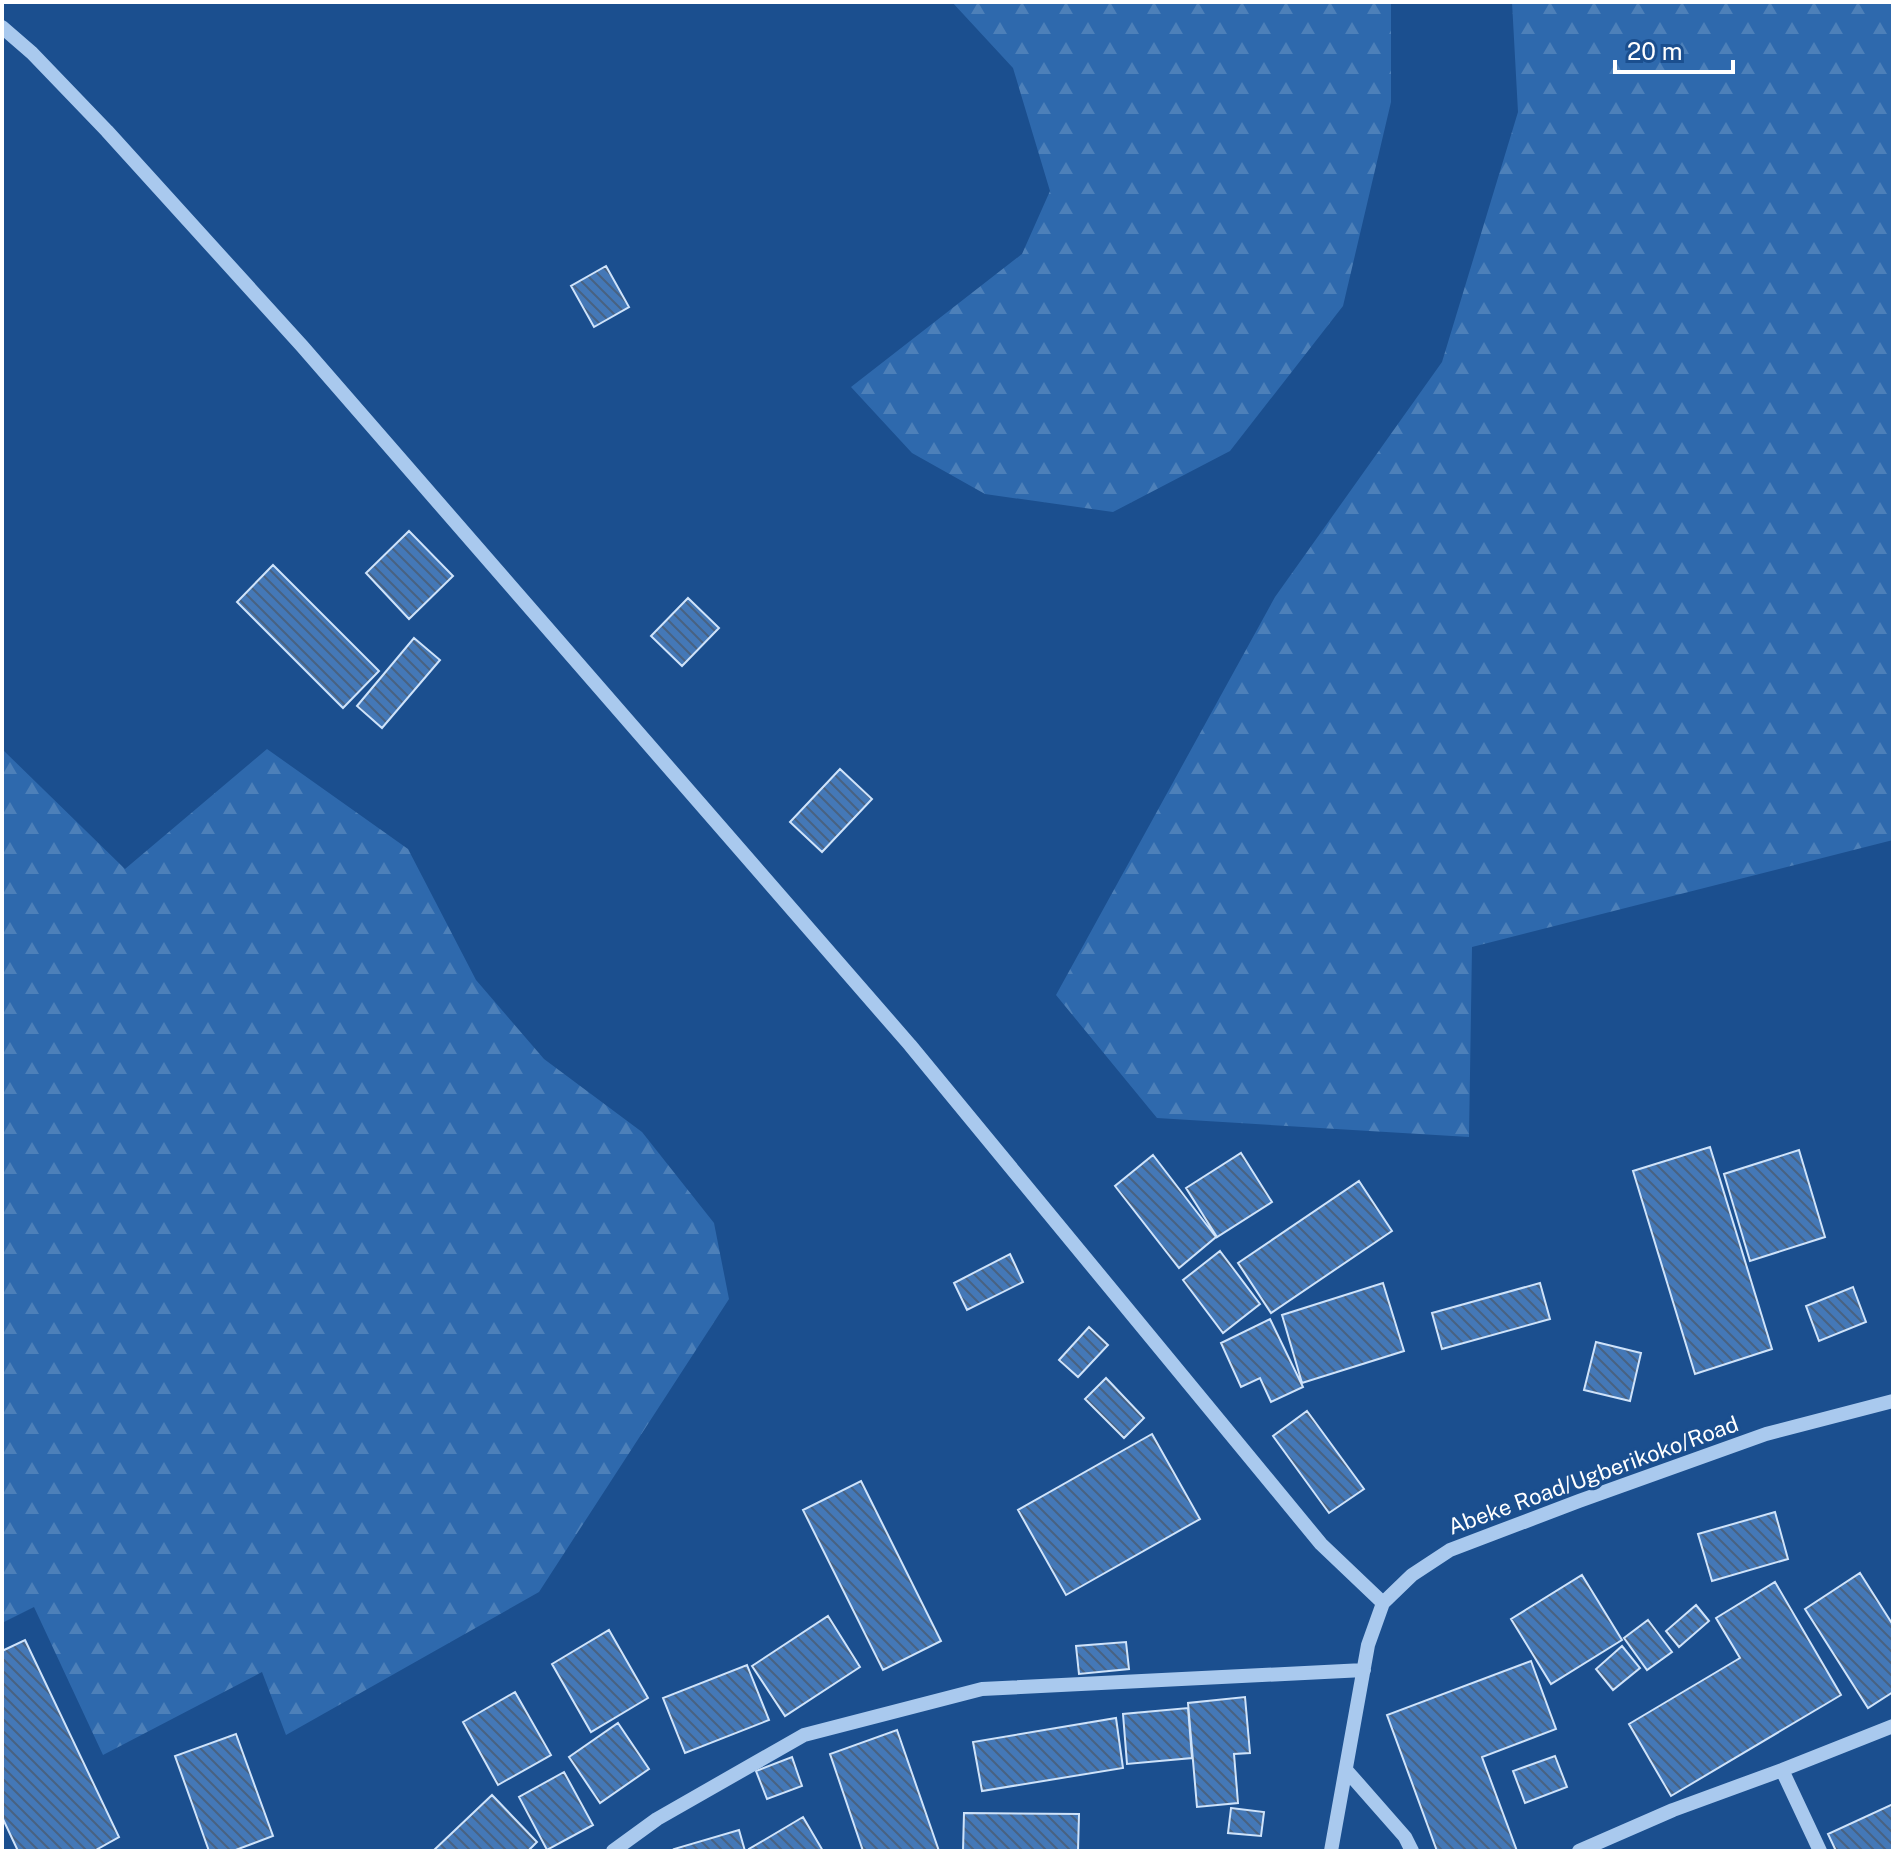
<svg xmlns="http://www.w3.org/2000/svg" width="1895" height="1853" font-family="'Public Sans',sans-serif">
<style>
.forest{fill:url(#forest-firs)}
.building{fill:url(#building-back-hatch);stroke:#cfe3fa;stroke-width:2}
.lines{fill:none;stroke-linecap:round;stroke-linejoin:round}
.minor{stroke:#a9c9ee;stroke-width:14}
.labels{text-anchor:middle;stroke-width:6;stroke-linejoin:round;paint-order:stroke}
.street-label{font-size:22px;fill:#fff;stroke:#1b4f8f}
</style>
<defs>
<pattern id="forest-firs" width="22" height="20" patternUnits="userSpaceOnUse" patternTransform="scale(2)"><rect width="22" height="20" fill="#2e69ad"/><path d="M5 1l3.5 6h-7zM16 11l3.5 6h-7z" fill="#4d80b9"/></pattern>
<pattern id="building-back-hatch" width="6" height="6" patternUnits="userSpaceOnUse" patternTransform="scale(2)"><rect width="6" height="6" fill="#4478b7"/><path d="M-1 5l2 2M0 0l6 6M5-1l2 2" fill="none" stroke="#486282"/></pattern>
</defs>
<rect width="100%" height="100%" fill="#1b4f8f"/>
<!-- forest -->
<path class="forest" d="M952,2H1391V102L1343,306L1230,451L1113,512L985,494L912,453L851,387L1022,254L1050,191L1013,68Z
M1512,2H1893V840L1472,947L1469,1137L1157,1118L1056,995L1275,597L1442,362L1518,112Z
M2,749L125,869L267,749L408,849L476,980L544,1059L642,1132L714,1223L729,1299L539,1592L286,1735L262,1672L103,1755L34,1607L2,1623Z"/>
<!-- building -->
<path class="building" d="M606,266L629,307L594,327L571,286Z
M409,531L453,576L409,619L366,573Z
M273,565L379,671L343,708L237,602Z
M688,598L719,628L682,666L651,636Z
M414,638L440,660L382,728L357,706Z
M840,769L872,799L822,852L790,822Z
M1710,1147L1772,1349L1695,1374L1633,1171Z
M1799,1150L1825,1237L1750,1261L1724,1174Z
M1241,1153L1272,1202L1217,1237L1186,1188Z
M1153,1155L1216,1237L1179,1268L1115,1186Z
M1359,1181L1392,1231L1271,1313L1238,1263Z
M1220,1251L1260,1304L1223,1333L1183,1280Z
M1010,1254L1023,1282L967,1310L954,1283Z
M1383,1283L1404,1351L1302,1383L1282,1315Z
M1540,1283L1550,1319L1442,1349L1432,1313Z
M1853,1287L1866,1322L1819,1341L1806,1306Z
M1270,1319L1303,1387L1271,1402L1260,1378L1241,1387L1221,1343Z
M1089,1327L1108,1345L1078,1377L1059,1360Z
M1596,1342L1641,1353L1630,1401L1584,1390Z
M1106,1378L1144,1418L1124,1438L1085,1399Z
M1307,1411L1364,1489L1329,1513L1273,1436Z
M1152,1434L1200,1519L1066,1595L1018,1510Z
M861,1481L941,1641L883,1670L803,1510Z
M1775,1512L1788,1559L1712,1581L1698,1534Z
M1860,1573L1893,1625V1692L1868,1708L1805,1609Z
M1582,1575L1622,1640L1551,1684L1511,1619Z
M1775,1582L1841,1695L1671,1796L1629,1724L1740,1658L1716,1618Z
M1696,1605L1709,1621L1679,1647L1666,1631Z
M828,1616L860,1667L785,1716L752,1666Z
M1648,1620L1672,1652L1647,1670L1624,1638Z
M609,1630L648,1698L591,1732L552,1664Z
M25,1640L119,1837L94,1851H18L2,1817V1651Z
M1126,1642L1129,1669L1079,1674L1076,1646Z
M1622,1646L1640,1668L1613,1690L1596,1669Z
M1531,1661L1556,1729L1482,1757L1517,1851H1437L1387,1715Z
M747,1665L769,1720L685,1753L663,1698Z
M515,1692L551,1755L498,1785L463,1722Z
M1245,1697L1250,1753L1234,1754L1238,1803L1197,1807L1188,1703Z
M1188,1708L1192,1758L1127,1764L1123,1714Z
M1116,1718L1123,1768L982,1791L973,1742Z
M618,1723L649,1769L600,1803L569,1757Z
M897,1730L939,1851H863L830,1754Z
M236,1734L273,1836L233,1851H209L175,1756Z
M1555,1756L1567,1787L1525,1803L1513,1771Z
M792,1757L802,1786L767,1799L756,1771Z
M564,1772L593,1825L547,1850L519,1797Z
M492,1795L537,1842L528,1851H433Z
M1893,1804V1851H1836L1828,1834Z
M1231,1808L1264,1812L1261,1836L1228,1833Z
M964,1813L1079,1814L1078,1851H963Z
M803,1817L823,1851H750L749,1849Z
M739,1830L745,1851H675L674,1849Z"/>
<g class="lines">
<!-- minor -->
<path class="minor" d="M2,27L32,53L107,131L302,346L910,1045L1321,1544L1383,1603
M1782,1770L1820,1851
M1347,1771L1405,1837L1412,1851
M613,1851L657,1819L804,1735L982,1689L1364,1670
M1331,1851L1368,1645L1383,1603L1412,1575L1450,1550L1579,1501L1766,1434L1893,1401
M1579,1851L1673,1810L1782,1770L1893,1726"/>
</g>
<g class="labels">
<!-- street labels -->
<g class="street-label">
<text transform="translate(1593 1475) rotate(-20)" y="8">Abeke Road/Ugberikoko/Road</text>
</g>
</g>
<!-- border -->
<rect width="1895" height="1853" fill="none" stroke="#ffffff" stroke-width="8"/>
<!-- scale -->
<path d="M1615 60v12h118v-12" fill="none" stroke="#ffffff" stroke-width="4"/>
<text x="1627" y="60" font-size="24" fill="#ffffff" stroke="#1b4f8f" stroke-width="6" paint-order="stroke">20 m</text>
</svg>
